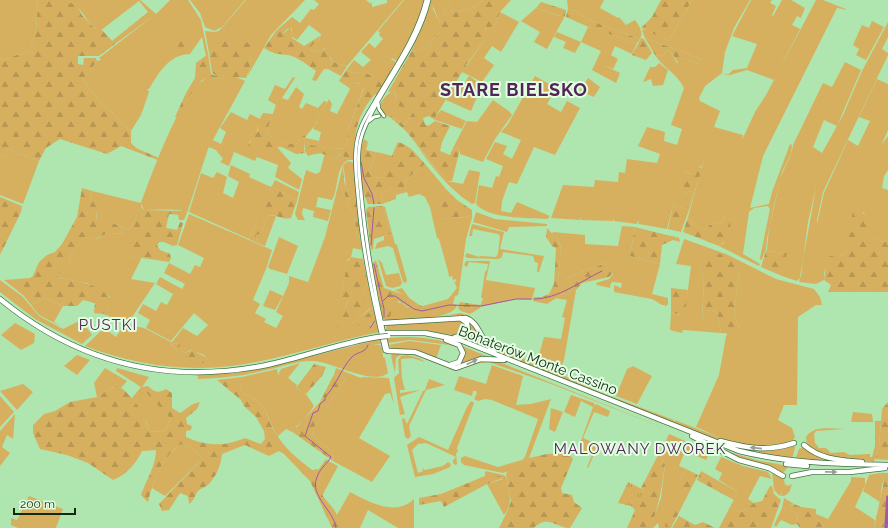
<svg xmlns="http://www.w3.org/2000/svg" width="888" height="528" font-family="Raleway,sans-serif">
<style>
.green{fill:#d7b05f;fill-rule:evenodd}
.forest{fill:url(#forest-firs)}
.park{fill:url(#park-tufts)}
.lines{fill:none;stroke-linecap:round;stroke-linejoin:round}
.stream{stroke:#a158a7;stroke-width:1}
.river{stroke:#a158a7;stroke-width:3.5}
.secondary-casing{stroke:#427442;stroke-width:4.5}
.motorway-casing{stroke:#427442;stroke-width:6}
.secondary{stroke:#fff;stroke-width:3}
.motorway{stroke:#fff;stroke-width:4.5}
.motorway-bridge-casing{stroke:#427442;stroke-width:6;stroke-linecap:butt}
.motorway-bridge{stroke:#fff;stroke-width:4.5}
.oneway{fill:#959f95}
.labels{text-anchor:middle;stroke-width:4;stroke-linejoin:round;paint-order:stroke}
.street-label{font-size:14px;fill:#142914;stroke:#e3fee2}
.neighbourhood-label{font-size:15px;letter-spacing:1px;fill:#532457;stroke:#e3fee2}
.district-label{font-size:18px;font-weight:bold;letter-spacing:1px;fill:#532457;stroke:#e3fee2}
</style>
<defs>
<pattern id="forest-firs" width="22" height="20" patternUnits="userSpaceOnUse"><rect width="22" height="20" fill="#d7b05f"/><path d="M5 1l3.5 6h-7zM16 11l3.5 6h-7z" fill="#b89752"/></pattern>
<pattern id="park-tufts" width="24" height="20" patternUnits="userSpaceOnUse"><rect width="24" height="20" fill="#d7b05f"/><path d="M3 7l-1-3M5 7V3M7 7l1-3M15 17l-1-3M17 17v-4M19 17l1-3" fill="none" stroke="#b89752"/></pattern>
</defs>
<rect width="100%" height="100%" fill="#afe5ae"/>
<!-- green -->
<path class="green" d="M0,0H38L36,31L29,52L13,56L5,60L0,58Z
M65,0H140L156,14L115,44L112,41L148,12L139,1L100,31C89,26 86,16 78,8C75,4 69,3 65,0Z
M170,0H188L201,20L208,54L206,56L202,37L190,54C169,55 160,71 149,89H147L149,92L141,115L131,131L121,123L111,111L103,105L83,80L97,61L101,60L99,58L156,14Z
M190,0H245L222,27L214,31L205,27L200,13Z
M246,0H305L271,35L247,77L251,65L250,56L256,51L213,49L209,53L205,31L214,32L219,31Z
M314,0H366L371,4L372,2V7L387,3V0H403L347,66L333,62L325,48L322,51L315,50L312,52L310,48L316,41L319,42L321,34L309,25L297,40L291,36L292,28L287,29L282,34L276,31L292,17L300,23L311,9L314,10L319,4Z
M404,0H424L417,25L398,62L392,58L377,76C372,77 370,73 365,73C358,72 352,75 347,69L354,60L363,67L371,60L361,52L369,43L375,48L383,39L379,35L380,33L378,31Z
M430,0H451L444,13L432,7L440,23V32L427,46L411,52L421,31L392,82L418,38Z
M454,0H484L470,9L453,13L451,10Z
M567,0H604L600,8L618,18L619,17L626,25L635,20C639,26 644,32 640,39L589,20L575,11L568,9Z
M692,0H750L734,28L725,52L722,73L705,86L699,98L700,101L720,111L714,127L743,135L742,140L755,112L766,95L816,0H823L848,10L837,8L763,156L750,208L769,204L772,192L790,144L792,145L791,154L782,172L767,238L766,250L761,261L760,258L770,209L768,206L754,208L749,212L743,254L760,264L759,266L719,246L724,243L726,213C721,228 722,220 712,224C709,225 706,228 704,230L693,224L688,217L704,159L702,168L700,166L692,174L684,172L681,190L684,195L689,191L694,194L689,210L673,205L667,229L639,224L638,220L637,224L614,221V218L613,221L581,220L580,217V220L551,218L563,185L594,187L595,180L618,182L619,172L625,173L627,159L657,163L660,154L638,146L647,127L665,132L664,141L677,145L682,129L671,125L684,88C676,72 663,68 655,55L662,56L667,50L670,51L677,63L684,58L697,64L701,59L645,38L642,30H647L669,41Z
M751,0H772L770,3L776,6L772,15L773,16L782,0H791L805,8L801,18L797,16L792,25L800,29L774,80L747,70L730,75H722L729,74L733,70L747,68L757,44L732,36Z
M536,8L560,16H565L547,49L534,42L540,32L521,21Z
M500,12L519,22L501,52L492,46L484,58L494,65L482,82L462,72L485,39L484,32L487,27L494,28Z
M872,21L884,27L866,60L856,55L859,49L853,45L862,25L869,28Z
M888,22V37L882,49L888,53V55L823,192L817,220V224L824,193L848,140L858,146L870,121L859,117L877,79L888,84V130L882,144L888,136V170L884,176L882,188L888,190V242C880,242 875,237 867,237L865,233L866,215L863,212L845,253L840,256H830L824,273V280L816,284L799,282L816,188L808,222L801,276L797,281L782,276L783,253L767,251C768,226 775,201 781,177C785,165 792,157 793,145L823,83L832,87L845,62L861,70L837,126L824,120L813,147L822,153L843,115L862,71Z
M588,27L637,43L632,54L615,46L611,55L618,59L613,69L603,65L620,73L616,83L592,70L601,51L581,42L575,53L563,48L566,42L554,37L557,32L581,42Z
M659,63L668,70L663,85L653,86L651,79L643,82L650,67H655Z
M469,76L482,85L471,111L446,100L456,81L464,84Z
M535,76L556,88L547,104L561,112L567,101L580,108L555,155L534,147L517,184L509,182L502,201L501,211L511,213L517,202L550,216L547,219C529,218 488,219 476,204L479,185L492,188L496,176L499,177L503,166L486,159L495,142L507,146L503,154L512,159L521,140L501,132L508,124Z
M293,77L295,78L282,98L288,100L296,87L304,94L299,107L302,109L306,103L318,108L324,101L327,102L316,124L306,136H304L296,144C285,144 273,140 266,132L276,105L268,100L275,85L285,89Z
M208,78L241,79L245,81L208,149L187,213C181,208 153,210 144,210L141,204L133,225L128,230L116,224L96,221L97,214L90,197L92,191L141,203C151,177 183,85 208,78Z
M588,78L600,87L594,97L580,91Z
M353,82L361,84L364,87L348,130V141L344,148L332,149L311,145L305,141L306,138L319,141L321,132L313,129L329,99L332,104L330,111L337,114L350,89L348,87Z
M393,90L397,98L394,102L413,112L405,125L390,115L391,118C373,108 381,100 393,90Z
M493,100L510,112L512,115L495,139L483,162L460,154V149L453,148L467,121L477,122Z
M441,110L466,121L462,129L435,120L436,116Z
M231,112L247,120L250,114L260,119C255,129 261,133 249,142L250,147H277L291,163L288,168L302,179L299,190L275,177L278,165L257,157L255,161L234,152L229,166L220,162L223,159L216,150L209,147L213,140L221,144L226,132L220,128Z
M414,142L446,181L463,184L469,170L480,172L475,203L472,204C447,188 431,165 414,142Z
M7,149L39,161L23,204L0,195V155L5,157Z
M376,152L393,156L382,178L374,177L369,171Z
M325,153L334,161L341,154L348,160C335,167 339,189 332,200L318,197L316,207L331,210L328,221L313,217L314,211L303,208L302,214L305,220H298L295,214L306,170L316,174L320,172Z
M348,161L354,163L357,199L351,201C344,189 346,177 343,165Z
M425,164L446,189L441,193L443,220L450,217L472,218L466,239L459,290L458,295L455,296L453,304L457,305C454,320 401,320 387,321L391,307L396,302L401,303L408,308H421C412,302 405,295 395,290L402,288L410,299L418,305L423,306L448,299L457,288L454,281L456,282V279L453,280L452,276L449,277L448,271L439,239L437,238L430,207L425,197L419,194L409,197L407,192L396,195V199L382,204L381,194L392,188L406,189L405,183L410,176Z
M231,165L250,174L249,177L271,187L267,206L262,210L267,218L268,215L276,216L265,246L259,244L256,234L263,231L265,222L257,220L249,239L189,212L201,173L213,178L217,172L227,177L223,193L233,198L239,182L228,176Z
M275,180L299,192L297,201L272,186Z
M338,186H341L354,216L357,237L360,238L362,250L353,248L351,257L346,261C347,274 341,285 342,298L348,300L334,338L340,331L353,323L370,309L363,290L368,284L373,308L358,324L372,325L377,322L379,332C329,342 281,360 231,366C182,372 131,364 85,346L104,328L116,337L125,324L144,328L171,342L173,341L183,328L197,336L208,325L194,313L171,341L146,328L150,320L138,313L143,304L156,311L161,302L167,305L173,294L156,284L160,277L182,289L185,284L164,273L169,263L190,274L195,265L200,267L204,258L178,245L189,214L272,250L266,269L253,300L260,304L255,313L266,319L264,322L276,328L283,316L276,312L289,283V276L308,282L325,237ZM171,342L173,344L179,343V348L185,353L191,350L204,355L211,363H185L187,361C183,354 175,350 170,343Z
M383,206L385,207L395,244L397,245L407,280L406,283L403,282L393,248L388,246L375,249L377,243L384,240V236L390,234Z
M476,212L495,219L547,224V226L509,227L507,232L473,222Z
M472,224L504,232L500,249L544,256L539,272H533H537L538,263L535,262L533,256L503,252L502,257L499,259L467,258L465,256L467,253L479,257L480,256L496,257L498,254L500,236L498,234L473,229L472,236H469Z
M622,226L635,227L630,256L660,264L652,294L668,298V304L665,307V305H662L652,299L614,292V285L621,288L622,283L613,282L611,283L610,288L597,285L596,283L609,279L613,274L607,261C594,271 576,270 564,281H558L561,249L559,241L552,234L553,232L585,235V244L618,246Z
M126,232L138,236L130,256L142,257L131,279L155,283L128,323L103,314L111,307L109,296L87,283L59,278L57,274L69,263L71,254L84,237L96,239L108,233L119,234Z
M279,237L298,246L287,274L270,269L268,267Z
M684,239L726,254L776,279L814,289L820,297L822,305H816L798,317L797,405H784L778,420L792,428L795,437L792,442L763,448L713,438L674,423L675,420L723,439L696,427L719,375L726,336L739,327L734,315L739,273L700,266L704,283L702,319L704,320L705,312L707,310L717,312L721,333L683,330L682,333L670,330L671,313L679,315L687,297L691,266L676,264Z
M378,259L382,263L386,275L399,273L402,283L400,286L392,288L386,286Z
M466,261H490L486,280L535,288L532,300L517,299L480,307L483,298H481L485,272L487,270L488,264L469,262L467,267L464,265Z
M0,280L23,297L39,316L63,329L81,320L92,335L82,344L35,319L0,292Z
M270,290L283,296L275,310L263,306Z
M576,290L564,360L559,372L537,362L544,337L561,339L565,318L562,317L567,300L555,298L564,293Z
M45,298L63,306L54,322L62,327L39,315L31,305Z
M460,313L468,315L475,320L489,343L497,349L536,363L602,393L674,420L673,423L495,351C482,342 480,320 463,316C455,314 445,317 438,317Z
M457,319L464,321L467,331L458,336L421,330L385,331L387,325Z
M466,319L475,328L487,348L462,338L468,334L470,329Z
M15,323L35,334L34,343L21,350L1,335Z
M403,337C421,337 441,339 458,346L410,340L388,343L387,338Z
M380,339L381,344L372,345H380L382,348L383,357L385,358L388,373C373,386 332,362 314,361C298,360 281,367 266,370C244,376 221,378 198,379V375L236,373L265,368Z
M409,341L441,345L436,359L413,350L392,349L389,345Z
M462,346L489,357L454,366C464,362 464,356 462,346Z
M393,353H413L451,368L480,360L497,361L669,430L554,385L489,362L480,363L455,371L418,356L401,354L396,358L395,373L391,356Z
M77,355L90,360L77,375L64,366Z
M405,355L404,357L406,355L419,358L425,362L412,358L401,359L402,379L405,390H400V393L420,390L400,397L405,414L400,415L394,378L399,373L398,360L401,356Z
M300,363L288,378L297,385L296,388L306,394L314,406L304,420L292,430L294,433L286,429L278,436C270,426 269,412 260,403C253,396 244,397 240,388L244,381H241L242,377L277,369L278,375L281,369Z
M492,365L523,376L516,405L531,404L551,399L529,458L512,470L503,473L464,465L461,462V458L465,456L498,467L522,460L525,457L538,419L492,400L485,399L478,401L474,399L477,393L476,391H473L472,396L454,390L459,376L486,384Z
M633,366L652,376L637,404L616,396L627,369Z
M105,368L127,381L121,388L118,386L111,388L97,397L94,383Z
M117,368L149,377L142,387L170,418L169,423L164,432L149,431L147,423L132,398L141,387L116,371Z
M336,368L361,378L363,377L389,378L394,404L390,393L385,394L359,438L390,456L372,482L333,461L334,452L320,443L312,434L314,427L345,379L339,374L334,375Z
M429,379L445,385L426,390L409,426L411,436L408,439L405,437L402,419L404,418L407,424L423,391L425,390Z
M23,384L33,392L17,410L0,391Z
M571,395L594,403L595,406L596,404L610,411L608,417L594,412L583,438L598,445L588,468L587,467L592,455L581,453L577,456L576,455L593,407L581,401L575,417L564,412Z
M0,396L14,412L0,427Z
M471,401L474,403L457,448L458,452L456,453L457,464L455,465L453,463V460L456,457L452,455L426,443L418,444L412,450L418,473L423,471L422,468L425,470L443,466L448,462L451,464L450,467L433,474L415,477L407,445L419,437L448,450L467,407Z
M551,408L563,412L555,432L549,429Z
M853,412L872,414L873,422H851Z
M15,414L13,439L7,435L2,447L10,453L0,466V431Z
M875,421H881L879,447L874,462L834,458L822,455L807,445L806,437C814,425 831,429 844,429L816,431L814,434L815,443L819,448H826L831,453L844,452L850,455L870,454V457H872L875,446Z
M669,434L710,452L706,460L685,451L679,466L686,469L679,481L686,488C679,500 665,513 665,528H659L658,523L653,528H650L661,498L665,464L659,455L660,452L671,444L667,438Z
M181,444L195,450L201,457L199,462L165,496L152,488C157,471 167,454 181,444Z
M727,444L764,450L794,444L795,448L792,459L751,452Z
M804,447L811,452L852,462L795,460L799,449Z
M725,451L760,461L789,466L782,474L743,460Z
M721,457L743,466L768,472L772,479L760,476L748,499L754,503L742,512L730,507L738,492L719,480L722,473L715,469Z
M330,462L338,466L322,496C313,484 322,471 330,462Z
M485,471L504,475L506,477C509,491 514,503 504,515L487,484L503,479L499,476H485Z
M772,471L781,475L785,483L783,489L785,484L788,486L792,484C790,490 789,496 781,496L782,491L780,496L774,490Z
M880,473L884,481L882,484L880,502L863,491L869,475Z
M851,477L865,478V485L855,507L875,520L874,528H825L816,518V514L828,519L851,481Z
M350,492C369,502 396,517 414,499V528H398L368,510L360,528H339L337,515Z
M29,496L63,509L56,528H18L11,525V518L17,520Z
M784,498L794,504L790,505L791,510L798,515L797,524L792,525L781,520L776,527L774,525L782,508Z"/>
<!-- forest -->
<path class="forest" d="M38,0H65L77,6L82,15L94,28L102,30L115,44L99,56H78V64L83,65L84,58H96L97,61L83,80L103,105L111,111L121,123L131,131V143L136,148L159,158L158,160L121,146L107,154L60,139L46,148L39,161L7,149L5,157L0,155V58L5,60L13,56L29,52L36,31Z
M451,0H454V6L451,10L453,13L470,9L484,0H511L500,12L494,28L487,27L485,29V39L466,65L465,70L462,72L436,116L435,120L429,116L423,118L425,124L428,126L435,121L450,126L442,142L440,151L450,155L453,148L460,149L452,181H446L406,131L391,118L390,115L405,125L413,112L395,104L394,102L397,98L394,91L388,92L411,52L427,46L440,32V23L432,4H437L444,13Z
M661,0H692L669,41L641,28L652,17Z
M541,2L566,10L565,16H561L536,8Z
M568,9L575,11L589,20L640,39L637,43L593,29L566,17Z
M291,27L292,38L304,46L320,36L319,42L316,41L310,48L312,52L315,50L322,51L328,47L332,50L330,58L333,62L347,66L341,76L328,69H324L316,81L312,80L316,71C309,66 296,56 288,55C278,54 273,54 264,48L276,31L284,33Z
M181,36L190,39V50L181,51L173,55L175,43Z
M220,38L226,41L235,38L256,46L257,51L250,56L251,65L246,78L217,76L212,73L209,53L213,49V43Z
M641,38L644,39L652,53L646,60L632,55Z
M645,38L701,59L697,64L684,58L679,64L670,51L667,50L662,56L655,55Z
M208,54L211,74C220,79 234,74 242,80L212,78L202,80L187,99L177,118L175,117L186,93L195,78L196,63Z
M391,59L397,63L377,95L375,94C355,118 356,131 353,160H348L341,154L334,161C325,152 318,152 308,156L305,151V141L311,145L333,149L344,148L348,141V130L364,88L361,84L356,82L348,87L339,81L347,69C353,76 358,71 365,73C370,74 372,77 377,75Z
M263,113L273,114L266,132C273,140 286,144 296,144L304,135L306,136L304,149L305,153L296,154L282,147H250L248,145L258,131V122Z
M364,139L368,142L366,150L376,152L369,171L374,177L382,178L398,142C410,145 417,155 425,164L410,176L405,183L406,189L395,194L392,188L381,194L382,204H368C359,186 357,159 364,139Z
M343,165L344,181L350,200L357,199L360,238L357,237L354,216L341,186H338Z
M694,165L702,168L694,194L689,191L684,195L681,194V190L677,188L682,174L684,172L691,174Z
M272,186L297,201L291,218C282,220 276,214 268,215L267,219L259,207L261,206L266,207L271,187Z
M82,188L92,191L90,197L97,208L96,221H109L128,230L133,225L141,203V207L144,210L184,211L187,213L184,220H179L178,215L169,214L166,228L177,230L180,222L183,223L177,245L173,246L164,242H159L157,245L160,250L170,254L171,258L169,262L130,256L128,254L138,236H131L126,232L119,234L108,233L95,239L84,237L71,254L69,263L57,275L59,278C78,281 101,284 112,301L111,307L103,314L94,313L95,303L83,300L77,306H63L45,298L31,305L24,296L4,280L30,278L33,276L39,262L47,255L55,252L62,244L77,217Z
M446,189L457,200L472,210V218L450,217L443,220V224H440L438,212L441,209V193Z
M0,197L22,206L21,212L0,255Z
M673,205L689,210L681,232L668,229Z
M383,206L390,234L374,239L373,249L371,250L366,210L368,207Z
M857,210L870,217L865,233L867,236C875,237 880,242 888,242V292H828L831,285L824,280L827,258L830,256H840L845,253L853,211Z
M726,213H730C731,226 731,238 719,246L683,232L688,217L693,224L704,230C706,228 709,225 712,224C722,220 721,228 726,213Z
M260,219L265,222L263,232L256,235L259,244L249,239L257,220Z
M635,227L679,238L680,242L673,240L662,245L660,264L630,256Z
M547,228L559,241L561,250L558,281H564C576,270 594,271 607,261L612,262C615,267 614,273 609,277L582,283L576,290L564,293L547,304L533,301L534,297H542L549,294L554,284L556,248L552,246L546,237Z
M711,251L723,255L737,265L739,273L734,315L739,327L728,336L726,333H721L717,312L707,310L704,320H702L704,283L700,266L704,252Z
M766,251L787,253L782,276L761,267Z
M351,257L363,259L368,284L363,290L370,308L358,319L332,339L348,301L342,298C341,285 347,274 346,260L348,261Z
M376,260L384,288L405,295L425,309V311L415,312L399,301L391,307V315L387,321L383,319L372,264Z
M671,288L688,290L685,313L682,315L671,313Z
M460,302L480,305V308L470,314L461,311L458,308Z
M372,309H374L377,322L367,326L358,325V324Z
M171,342L173,344L180,343L179,348L185,353L193,350C199,355 208,356 211,363H184L187,361L170,343Z
M314,364L326,367L322,376L306,394L296,388Z
M339,374L345,379L314,427L312,434L320,443L334,452L333,461L294,433L291,428L297,427L320,402L332,378L334,375Z
M242,377L241,381H245L240,388C243,396 252,396 259,402C268,410 269,423 275,432C283,447 299,460 312,470L319,469L326,459L330,462C299,497 342,499 339,528H332L310,481L284,454L279,451L269,456L245,445L222,454C221,465 217,475 209,484C206,487 201,488 198,491C194,496 195,500 189,504L188,496L180,493L169,510L162,511L159,504L199,462L201,457L195,450L181,444C163,456 153,481 148,502L141,495C146,480 156,466 156,450L142,451C136,464 126,475 113,480L88,463L67,455L40,449L33,433V425L44,414L55,411L70,402L97,397L111,388L118,386C133,395 145,414 149,431L164,432L169,423L170,418L141,387L148,386C155,393 158,393 166,389L172,393V408L180,413L193,404L200,402L197,409L186,418L187,424L192,426L191,430L186,431V437C207,446 223,447 245,438L261,444L265,439L264,431L256,417L244,406L241,400L217,380Z
M888,402V460L875,459L879,447L882,409Z
M667,438L671,444L672,450L667,455L662,452L659,455L665,464C662,486 659,507 650,528H627L644,490L641,488Z
M560,453L570,455L573,459L561,488L562,493L572,495L574,502L582,508L570,528C556,528 548,514 534,528H499L508,510L511,501L506,475L507,472L529,458L547,454Z
M686,469L698,475L671,528H665L666,515L686,488L680,486L679,481Z
M701,471L738,492L734,500L697,480Z
M880,473H888V494L884,528H874L884,481Z
M485,476H499L503,478L487,484L444,507L441,501L419,505V498L441,494Z
M770,486H772L774,494L781,500L771,528H719L730,507L742,512L754,503L762,501Z
M794,504L801,507L816,509V518L825,528H800L797,524L798,515L791,510L789,506Z
M679,516L695,525L703,522L715,528H672Z"/>
<!-- park -->
<path class="park" d="M628,482L644,490L636,511L631,506L618,503Z"/>
<g class="lines">
<!-- stream -->
<path class="stream" d="M361,162L364,178L372,194L374,204
M371,245L374,208
M374,264L384,309V317
M534,299C558,299 581,281 602,271
M383,301L388,296H395L414,309L422,311L449,305L481,306L516,299H531
M370,328L375,321
M336,528C334,510 309,496 317,477C320,468 328,463 331,457L305,436L313,413L318,411L320,404L325,400V397C336,386 341,369 351,358C357,351 365,354 368,345"/>
<!-- river -->
<path class="river" d="M886,528L888,497"/>
<!-- secondary casing -->
<g class="secondary-casing">
<path id="secondary" d="M426,0C417,36 396,66 377,98C372,107 365,117 361,127C352,149 356,173 358,196C362,249 373,299 385,351H388C376,301 367,252 362,202C360,176 354,151 365,127C384,82 417,49 429,0
M378,103L379,109L384,116
M369,121L374,117L379,116"/>
</g>
<!-- motorway casing -->
<g class="motorway-casing">
<path id="motorway" d="M0,299C78,363 168,385 267,365C304,357 340,343 378,337
M382,323L466,318C480,323 481,343 494,351
M387,333H425L460,340L739,451C788,463 837,464 888,465
M455,337L462,336L468,330L467,323L460,318
M446,340L459,345L463,353L459,362L450,365
M388,351L415,352L456,368L481,359L504,360
M692,436L739,460L769,468L783,476
M720,441C746,448 768,452 794,443
M804,445C821,460 841,460 862,462
M786,464L807,466
M792,476L812,472H850L885,468"/>
</g>
<!-- secondary -->
<use href="#secondary" class="secondary"/>
<!-- motorway -->
<use href="#motorway" class="motorway"/>
<!-- motorway-bridge casing -->
<g class="motorway-bridge-casing">
<path id="motorway-bridge" d="M378,337L388,336"/>
</g>
<!-- motorway-bridge -->
<use href="#motorway-bridge" class="motorway-bridge"/>
</g>
<!-- one-way arrows -->
<defs><path id="oneway-solid" d="M-6-.8H1V-3.2L6.5 0L1 3.2V.8H-6Z"/></defs>
<g class="oneway">
<use href="#oneway-solid" transform="translate(472 362) rotate(-24)"/>
<use href="#oneway-solid" transform="translate(756 448) rotate(-174)"/>
<use href="#oneway-solid" transform="translate(831 472) rotate(1)"/>
</g>
<g class="labels">
<!-- street labels -->
<g class="street-label">
<text transform="translate(538 360) rotate(21)" y="5">Bohaterów Monte Cassino</text>
</g>
<!-- neighbourhood labels -->
<g class="neighbourhood-label">
<text x="108" y="330">PUSTKI</text>
<text x="640" y="454">MALOWANY DWOREK</text>
</g>
<!-- district labels -->
<g class="district-label">
<text x="514" y="96">STARE BIELSKO</text>
</g>
</g>
<!-- scale -->
<path d="M14 508v6h61v-6" fill="none" stroke="#142914" stroke-width="2"/>
<text x="20" y="508" font-size="12" fill="#142914" stroke="#e3fee2" stroke-width="3" paint-order="stroke">200 m</text>
</svg>
